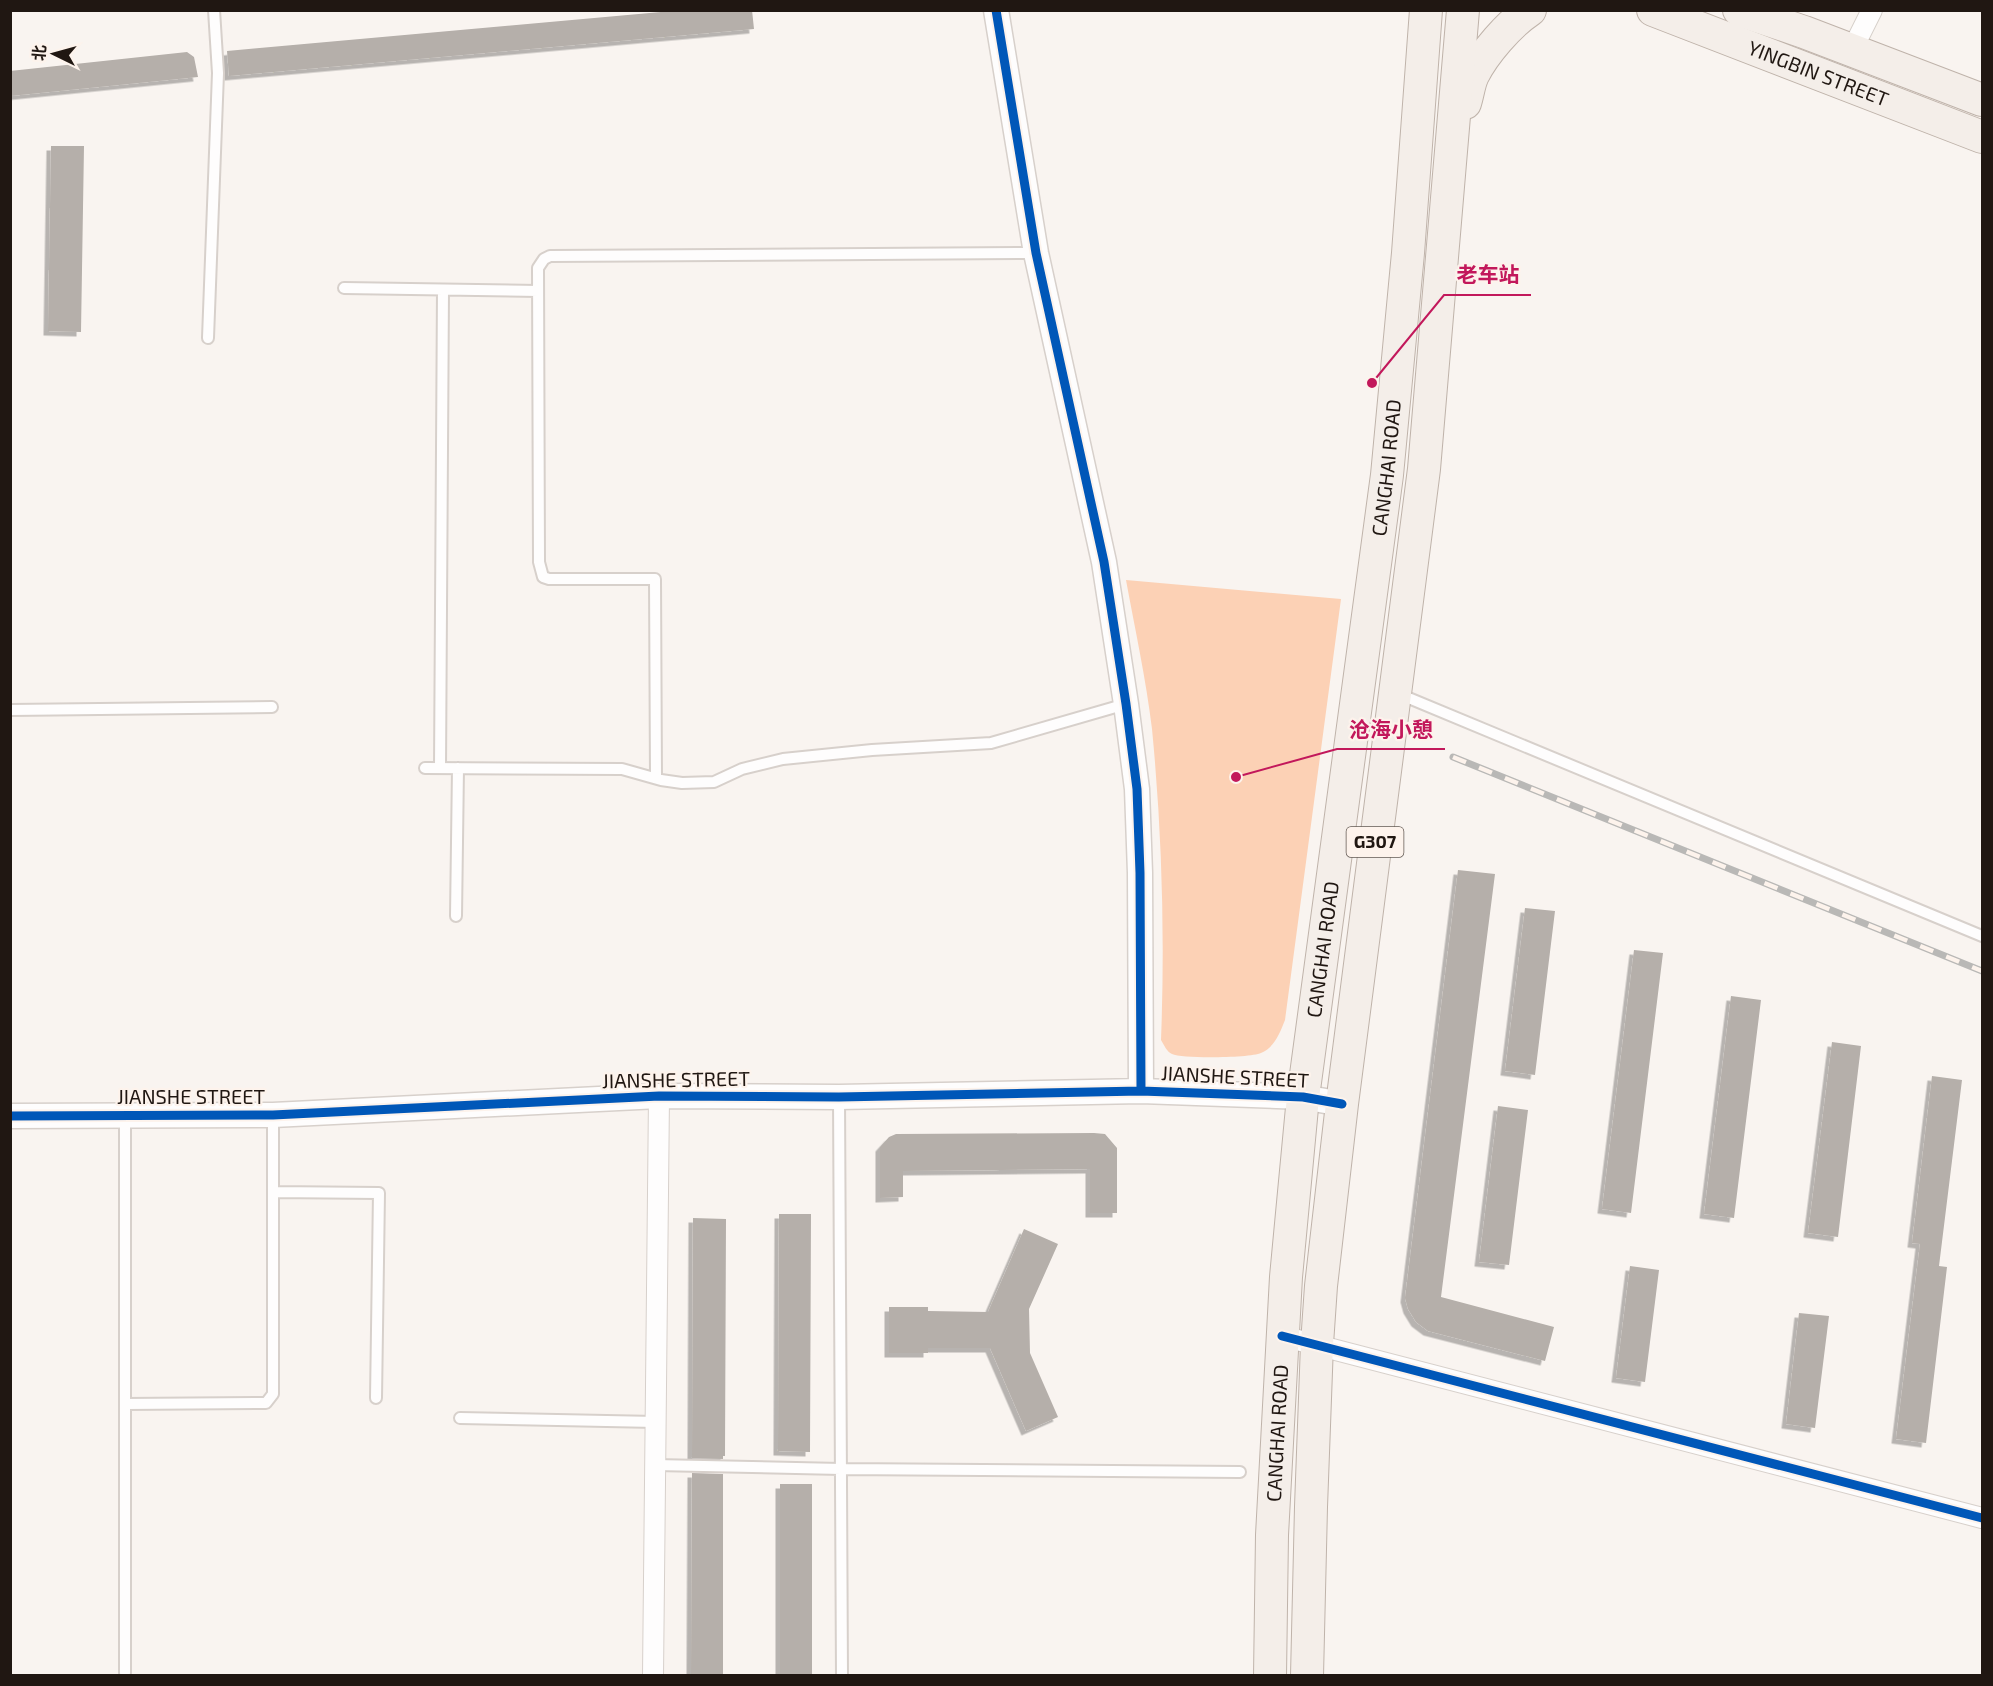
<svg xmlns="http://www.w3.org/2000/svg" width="1993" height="1686" font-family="'Exo 2','Noto Sans SC',sans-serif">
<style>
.green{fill:#fcd1b5}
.building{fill:#b5afaa;filter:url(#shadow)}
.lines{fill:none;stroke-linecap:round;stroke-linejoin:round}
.service-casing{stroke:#d7d0cb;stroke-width:14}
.minor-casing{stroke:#d7d0cb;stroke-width:22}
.tertiary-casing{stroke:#d7d0cb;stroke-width:27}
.primary-casing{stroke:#bfb3aa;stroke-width:34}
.service{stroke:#fefdfd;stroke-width:10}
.minor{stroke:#fefdfd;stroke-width:20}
.tertiary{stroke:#fefdfd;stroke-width:24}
.primary{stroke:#f4eee9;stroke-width:32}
.rail-casing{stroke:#b9b8b6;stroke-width:7}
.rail{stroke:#fdf3ec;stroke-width:4.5;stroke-dasharray:14;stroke-linecap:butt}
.cycleway-casing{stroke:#fdf3ec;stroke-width:13}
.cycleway{stroke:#0057b8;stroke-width:9}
.labels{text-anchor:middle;stroke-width:4.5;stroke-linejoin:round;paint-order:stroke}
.shield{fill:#fdf3ec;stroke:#625953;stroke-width:1.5}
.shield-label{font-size:18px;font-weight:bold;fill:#201712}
.street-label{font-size:20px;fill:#201712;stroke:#fdf3ec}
.leader{fill:none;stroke:#c2185b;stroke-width:2}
.callout-dot{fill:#c2185b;stroke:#fdf3ec;stroke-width:2}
.callout-label{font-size:21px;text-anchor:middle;font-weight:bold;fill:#c2185b;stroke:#fdf3ec;stroke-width:4.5;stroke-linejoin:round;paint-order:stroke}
</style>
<defs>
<filter id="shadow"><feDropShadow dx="-4.5" dy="4.5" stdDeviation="0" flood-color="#0004"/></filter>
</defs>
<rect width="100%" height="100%" fill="#f9f4f0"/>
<!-- green -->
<path class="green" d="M1126,580L1341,599L1285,1020C1280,1033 1274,1048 1261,1053C1250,1058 1182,1059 1172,1054C1167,1052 1164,1045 1161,1040C1165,936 1162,832 1152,729C1146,679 1135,629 1126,580Z"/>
<!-- building -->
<path class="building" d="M683,10H752L754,29L229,76L227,51Z
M187,52L194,57L198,77L10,96V71Z
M51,146H84L81,332L48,331Z
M1458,870L1495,874L1441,1297L1554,1327L1545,1361L1428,1331L1416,1322L1408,1309L1405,1298Z
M1525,908L1555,911L1535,1075L1505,1071Z
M1634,950L1663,953L1631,1213L1602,1209Z
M1731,996L1761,1000L1734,1218L1704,1214Z
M1832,1042L1861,1046L1838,1237L1808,1233Z
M1932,1076L1962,1080L1939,1266L1947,1267L1926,1443L1896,1439L1920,1244L1912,1243Z
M1498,1106L1528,1110L1509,1265L1479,1262Z
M1094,1133L1105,1134L1117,1148V1213H1090V1169L903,1171V1197L880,1198V1147L889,1137L896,1134Z
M779,1214H811L810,1452L778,1451Z
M693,1218L726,1219L725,1456H723V1459L692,1458Z
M1024,1229L1058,1244L1029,1309L1030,1353L1058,1417L1026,1431L990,1348H928V1353H889V1307H928V1311L988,1312Z
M1630,1266L1659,1270L1645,1382L1616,1378Z
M1799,1313L1829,1316L1815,1428L1786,1424Z
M692,1473L723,1474V1676H691Z
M780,1484H812V1676H780Z"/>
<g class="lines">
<!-- service casing -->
<g class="service-casing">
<path id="service" d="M344,288L538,291
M208,338L218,73L214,10
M1399,694L1982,936
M10,710L272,707
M425,768L622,769L661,780L682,783L714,782L742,769L783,759L872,750L991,743L1126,704
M440,768L443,290
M656,778L655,579H549L543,577L539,562L538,268L544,259L550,256L1036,253
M456,916L458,768
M839,1097L842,1676
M273,1192L379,1193L376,1398
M125,1404L266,1403L273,1394V1115
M460,1418L656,1422
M655,1465L841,1469L1240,1472
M125,1673V1116"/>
</g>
<!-- minor casing -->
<g class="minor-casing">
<path id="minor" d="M1852,50L1872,10
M1282,1336L1982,1518
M653,1676L659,1096"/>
</g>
<!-- tertiary casing -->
<g class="tertiary-casing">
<path id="tertiary" d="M996,10L1036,253L1104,562L1126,704L1137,789L1140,873L1141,1091
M10,1116L273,1115L659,1096L839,1097L1141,1091L1303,1097L1342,1104"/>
</g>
<!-- primary casing -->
<g class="primary-casing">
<g id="primary">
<path id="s1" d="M1653,10L1982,137"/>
<path d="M1739,10L1804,32L1982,100"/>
<path d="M1465,103C1468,94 1469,83 1473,75C1484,53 1509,24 1530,10"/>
<path id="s2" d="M1270,1676L1272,1535L1286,1277L1303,1097L1387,475L1408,253L1426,10"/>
<path d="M1307,1676L1311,1507L1317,1344L1321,1286L1342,1104L1424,469L1463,10"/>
</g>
</g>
<!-- service -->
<use href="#service" class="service"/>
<!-- minor -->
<use href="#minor" class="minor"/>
<!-- tertiary -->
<use href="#tertiary" class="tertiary"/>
<!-- primary -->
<use href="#primary" class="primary"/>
<!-- rail casing -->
<g class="rail-casing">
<path id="rail" d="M1453,757L1982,971"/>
</g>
<!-- rail -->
<use href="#rail" class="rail"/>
<!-- cycleway casing -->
<g class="cycleway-casing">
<path id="cycleway" d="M996,10L1036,253L1104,562L1126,704L1137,789L1140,873L1141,1091
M10,1116L273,1115L659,1096L839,1097L1141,1091L1303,1097L1342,1104
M1282,1336L1982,1518"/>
</g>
<!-- cycleway -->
<use href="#cycleway" class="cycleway"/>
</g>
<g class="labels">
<!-- shield labels -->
<rect class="shield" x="1346.5" y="827" width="57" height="30" rx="4.5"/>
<g class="shield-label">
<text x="1375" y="848">G307</text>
</g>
<!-- street labels -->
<g class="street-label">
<text dy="7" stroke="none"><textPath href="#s1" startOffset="177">YINGBIN STREET</textPath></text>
<text dy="7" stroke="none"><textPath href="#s2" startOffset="1215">CANGHAI ROAD</textPath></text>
<text dy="7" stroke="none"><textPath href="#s2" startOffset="729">CANGHAI ROAD</textPath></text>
<text transform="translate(1235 1077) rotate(3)" y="7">JIANSHE STREET</text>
<text transform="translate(676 1080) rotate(-1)" y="7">JIANSHE STREET</text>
<text x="191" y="1104">JIANSHE STREET</text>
<text dy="7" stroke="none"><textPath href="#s2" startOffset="243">CANGHAI ROAD</textPath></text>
</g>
</g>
<!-- callouts -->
<path class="leader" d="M1372 383L1444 295H1531M1236 777L1337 749H1445"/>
<g class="callout-dot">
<circle cx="1372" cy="383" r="6"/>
<circle cx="1236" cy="777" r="6"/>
</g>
<g class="callout-label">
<text x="1488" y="282">老车站</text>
<text x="1391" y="737">沧海小憩</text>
</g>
<!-- border -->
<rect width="1993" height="1686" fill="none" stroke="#201712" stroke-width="24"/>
<!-- north arrow -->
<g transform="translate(54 54) rotate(275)" stroke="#fdf3ec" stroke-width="4.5" paint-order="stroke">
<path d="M0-4.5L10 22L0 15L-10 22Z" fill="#201712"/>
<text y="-9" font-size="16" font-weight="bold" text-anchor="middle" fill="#201712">北</text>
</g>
</svg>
